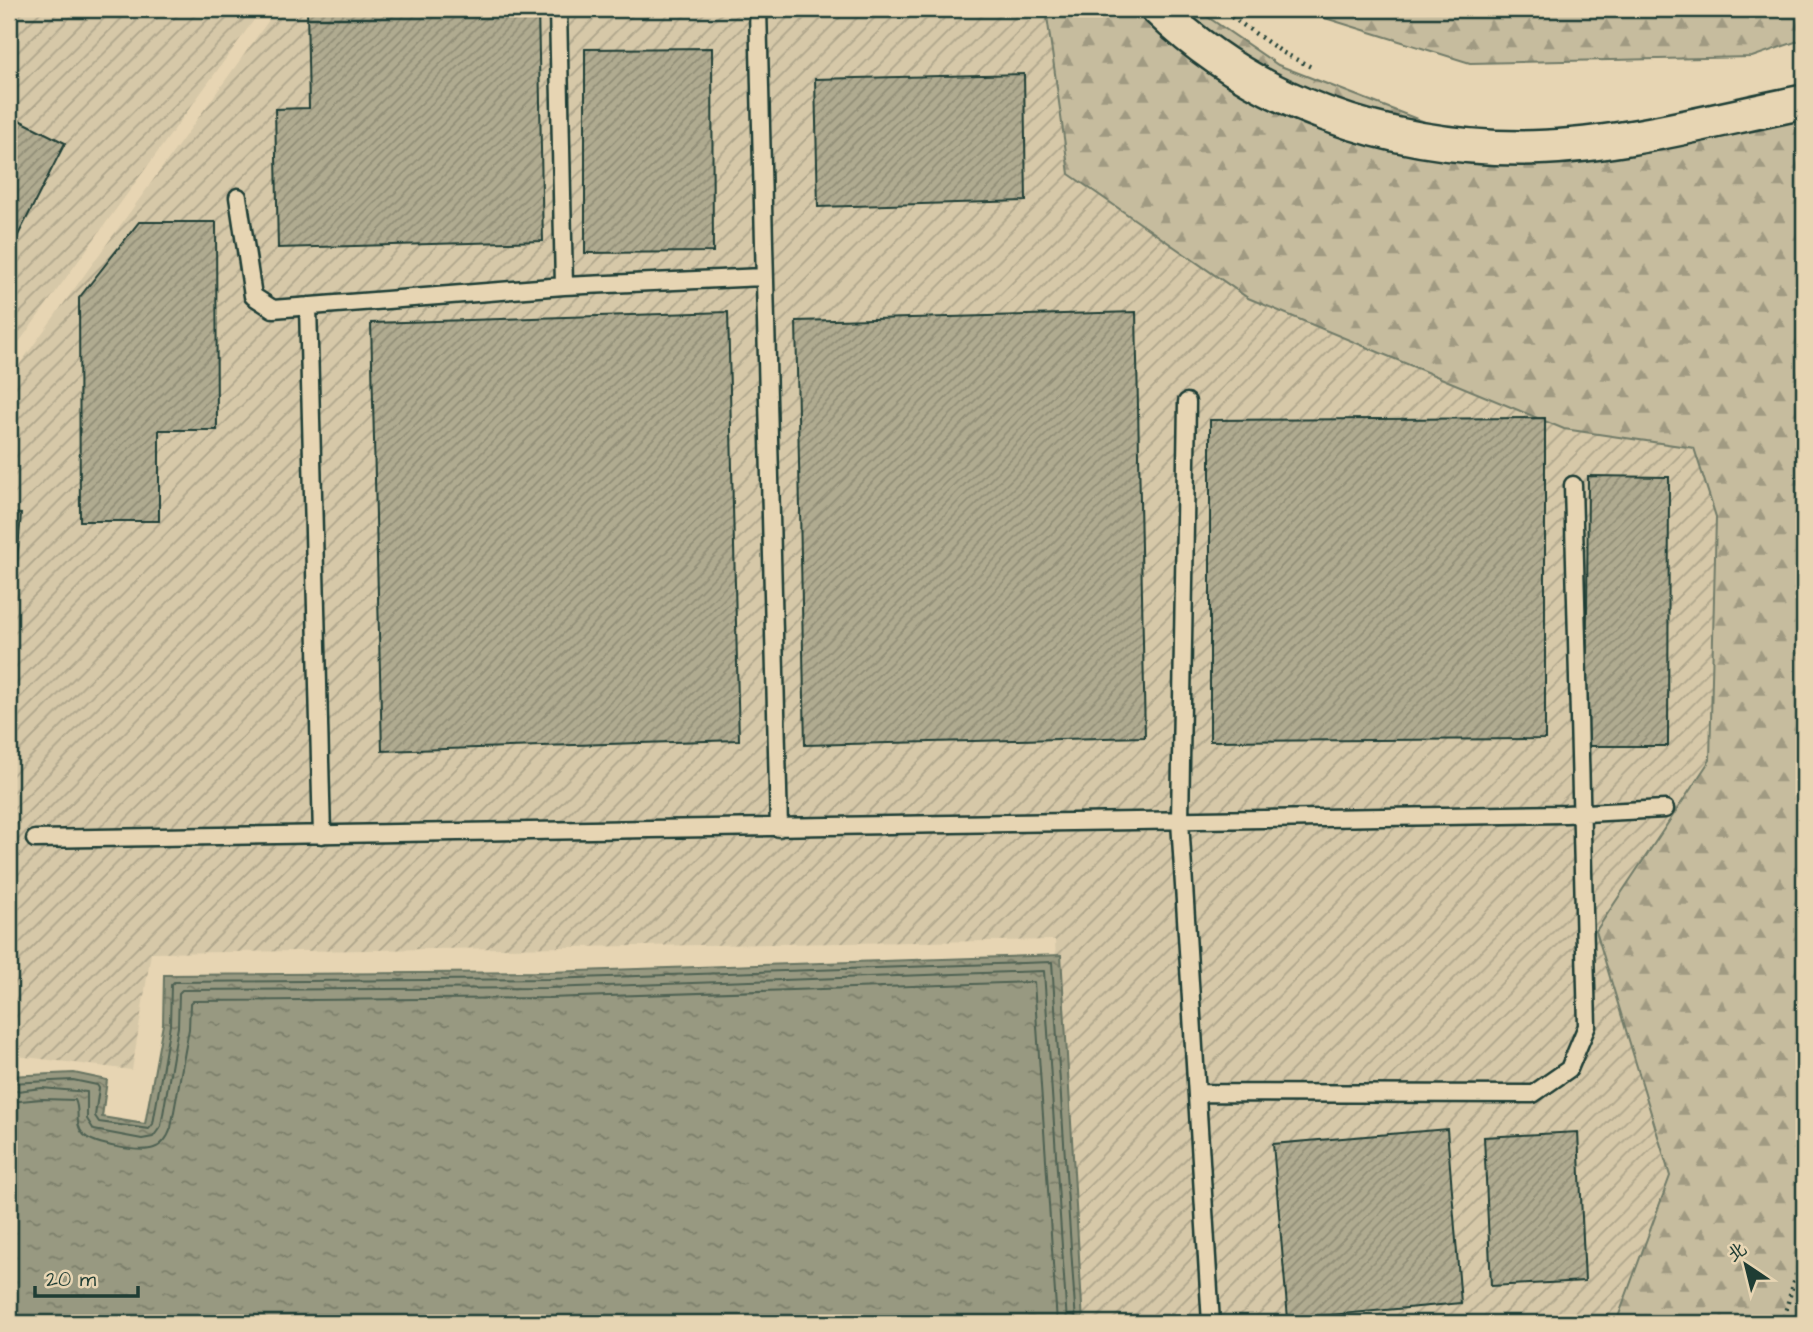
<svg xmlns="http://www.w3.org/2000/svg" width="1813" height="1332" font-family="'Architects Daughter','LXGW WenKai TC',sans-serif">
<style>
.industrial{fill:url(#industrial-furrows)}
.forest{fill:url(#forest-firs);stroke:#727c69;stroke-width:2}
.water{fill:url(#water-ripples);stroke:#687462;stroke-width:2}
.lines{fill:none;stroke-linecap:round;stroke-linejoin:round}
.shore{stroke:#4f6253;stroke-width:2}
.building{fill:url(#building-hatch);stroke:#1f3d34;stroke-width:2}
.lane-casing{stroke:#1f3d34;stroke-width:21}
.street-casing{stroke:#1f3d34;stroke-width:38}
.path{stroke:#1f3d34;stroke-width:4.5;stroke-dasharray:2 5;stroke-linecap:butt}
.lane{stroke:#e7d5b3;stroke-width:16}
.street{stroke:#e7d5b3;stroke-width:33}
</style>
<defs>
<pattern id="industrial-furrows" width="10" height="10" patternUnits="userSpaceOnUse" patternTransform="scale(1.75)"><rect width="10" height="10" fill="#d6c8a8"/><path d="M-1 1l2-2M0 10L10 0M9 11l2-2" fill="none" stroke="#ada48a"/></pattern>
<pattern id="forest-firs" width="22" height="20" patternUnits="userSpaceOnUse" patternTransform="scale(1.75)"><rect width="22" height="20" fill="#c6bc9e"/><path d="M5 1l3.5 6h-7zM16 11l3.5 6h-7z" fill="#a09a82"/></pattern>
<pattern id="water-ripples" width="26" height="14" patternUnits="userSpaceOnUse" patternTransform="scale(1.75)"><rect width="26" height="14" fill="#989981"/><path d="M2 4q2-2 4 0t4 0M15 11q2-2 4 0t4 0" fill="none" stroke="#7b7e6a"/></pattern>
<pattern id="building-hatch" width="6" height="6" patternUnits="userSpaceOnUse" patternTransform="scale(1.75)"><rect width="6" height="6" fill="#b0ab90"/><path d="M-1 1l2-2M0 6l6-6M5 7l2-2" fill="none" stroke="#8f8c76"/></pattern>
</defs>
<rect width="100%" height="100%" fill="#e7d5b3"/>
<filter id="ink" filterUnits="userSpaceOnUse"><feTurbulence type="fractalNoise" baseFrequency=".0143" numOctaves="2"/><feDisplacementMap in="SourceGraphic" scale="14" xChannelSelector="R" yChannelSelector="G"/><feConvolveMatrix kernelMatrix="1 2 1 2 8 2 1 2 1" color-interpolation-filters="sRGB"/></filter>
<g filter="url(#ink)">
<!-- industrial -->
<path class="industrial" d="M9,9H262L9,356Z
M277,9H1112L1304,137L1804,132V1156L1748,1323H1073L1055,940L151,953L132,1070L9,1055V379Z"/>
<!-- forest -->
<path class="forest" d="M1046,9H1196L1278,65L1515,157L1804,112V1323H1616L1670,1176L1596,931L1710,760L1716,517L1694,448L1564,429L1248,298L1069,174Z
M1296,9H1804V39L1752,57L1470,63Z"/>
<!-- water -->
<path class="water" d="M1061,955L1083,1323H9V1076L74,1073L107,1080L102,1117L145,1124L163,1024L164,975L548,972Z"/>
<g class="lines">
<!-- shore -->
<path class="shore" d="M9,1083L73,1080L97,1085L99,1088L95,1116L99,1122L149,1129L153,1124L170,1025L171,985L174,982L548,979L1052,962L1076,1323
M9,1092L42,1088L87,1092V1119L94,1130L142,1139L153,1137L161,1126L178,1027L179,993L182,990L548,988L1044,971L1067,1323
M9,1102L42,1099L75,1100C81,1111 73,1124 84,1135C94,1145 141,1153 154,1148C163,1145 168,1137 171,1128L189,1029L190,1004L193,1001L548,998L1034,982L1057,1323"/>
</g>
<!-- building -->
<path class="building" d="M307,9H538L543,241L278,248L275,109L309,108Z
M712,48L713,252L585,253V49Z
M1024,74L1026,201L818,207L815,79Z
M9,115L65,143L9,253Z
M139,222H216L217,430H159V521H80L79,298Z
M728,312L739,740L382,751L371,323Z
M1136,312L1145,737L805,745L796,321Z
M1545,418V739L1210,741V420Z
M1588,476L1669,477L1668,746H1586Z
M9,513L21,514L9,657Z
M1447,1129L1461,1303L1288,1319L1273,1144Z
M1578,1132L1585,1281L1491,1286L1484,1137Z"/>
<g class="lines">
<!-- lane casing -->
<g class="lane-casing">
<path id="lane" d="M558,9L564,286
M758,9L779,828
M238,197L253,296L273,309L564,286L763,277
M308,306L322,835
M1187,402L1180,821L1211,1323
M35,839L1565,814L1665,809
M1197,1093L1533,1094L1569,1069L1587,1026L1573,485"/>
</g>
<!-- street casing -->
<g class="street-casing">
<path id="street" d="M1158,9C1254,103 1388,148 1521,148C1615,148 1712,120 1804,102"/>
</g>
<!-- path -->
<path class="path" d="M1220,9L1282,52L1311,67
M1782,1323L1804,1247"/>
<!-- lane -->
<use href="#lane" class="lane"/>
<!-- street -->
<use href="#street" class="street"/>
</g>
</g>
<!-- margin -->
<rect width="1813" height="1332" fill="none" stroke="#e7d5b3" stroke-width="35"/>
<rect x="18" y="18" width="1778" height="1297" fill="none" stroke="#1f3d34" stroke-width="2.5" filter="url(#ink)"/>
<!-- north arrow -->
<g transform="translate(1746 1265) rotate(325)" stroke="#e7d5b3" stroke-width="5" paint-order="stroke">
<path d="M0-5L12 26L0 18L-12 26Z" fill="#1f3d34"/>
<text y="-10" font-size="19" font-weight="bold" text-anchor="middle" fill="#1f3d34">北</text>
</g>
<!-- scale -->
<path d="M35 1286v10h103v-10" fill="none" stroke="#1f3d34" stroke-width="3.5"/>
<text x="46" y="1286" font-size="21" fill="#1f3d34" stroke="#e7d5b3" stroke-width="5" paint-order="stroke">20 m</text>
</svg>
